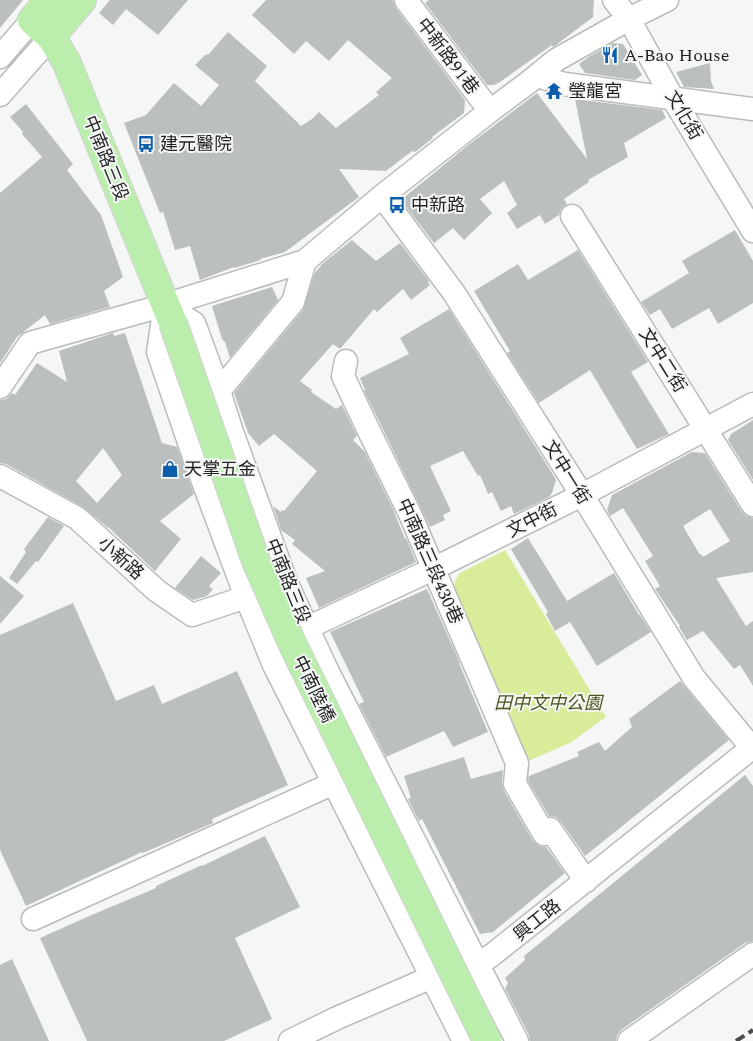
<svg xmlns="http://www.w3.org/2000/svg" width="753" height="1041" font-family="Spectral,'Noto Sans TC',serif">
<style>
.green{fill:#d8ec9a}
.building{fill:#bbbfbe;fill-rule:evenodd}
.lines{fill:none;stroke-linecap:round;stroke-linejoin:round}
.minor-casing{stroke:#b9bcba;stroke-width:25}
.major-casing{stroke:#d2d2d2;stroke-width:30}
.minor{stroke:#fff;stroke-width:22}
.major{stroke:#bbeeac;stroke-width:28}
.rail{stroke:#4b4c4b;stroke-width:4;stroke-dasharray:10 5;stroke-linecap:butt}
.major-bridge-casing{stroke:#d2d2d2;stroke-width:30;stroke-linecap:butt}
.major-bridge{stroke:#bbeeac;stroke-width:28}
.labels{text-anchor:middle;stroke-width:4;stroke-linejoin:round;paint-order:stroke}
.poi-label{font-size:18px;fill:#1f201f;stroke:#f4f7f5;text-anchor:start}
.street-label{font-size:18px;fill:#1f201f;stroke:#f4f7f5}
.park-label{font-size:18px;font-style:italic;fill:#4b571d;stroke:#f4f7f5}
</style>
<rect width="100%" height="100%" fill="#f4f7f5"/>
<!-- green -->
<path class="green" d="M505,550L606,717L570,743L528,761L452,595L455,581L460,573Z"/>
<!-- building -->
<path class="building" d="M0,0H23L0,28Z
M110,0H188L158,35L126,9L113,25L99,13Z
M266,0H393L396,8L465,100L464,113L432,137L433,138L415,152L412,151L386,171L339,169L359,197L285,252L260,259L261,260L234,268V267L200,280L190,246L175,250L163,212L160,213L124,123L146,115L174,83L201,106L219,85L195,65L206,54L208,55L228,32L267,66L255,81L301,126L312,119L319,112L336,128L379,95L376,92L392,78L348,40L329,61L306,41L294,54L252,15Z
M429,0H594L593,17L556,45L553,47L552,45L500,82L494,85H487L425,3Z
M613,43L623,44L642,75L635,80L585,73L579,64L590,56Z
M710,63L711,81L714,89L684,87L676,72Z
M537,93L587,159L575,99L662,110L666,118L624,143L628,157L588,180L589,182L564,199L567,204L561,209L559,215L545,224L540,215L517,229L507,213L517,205L504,181L480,199L492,213L464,240L453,228L434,243L401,200L467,146Z
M26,104L73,164L67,170L101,215L123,277L104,291L110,307L50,324L45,315L17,337L0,363V193L42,157L22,134L23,132L10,117Z
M735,230L753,261V303L718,324L709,308L672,329L660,309L650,315L641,302L689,273L682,261Z
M352,240L376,261L400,243L429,281L428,282L430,285L411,300L403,289L377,312L374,309L340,349L333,344L300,381L312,390L311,392L336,409L342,405L357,436L353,440L365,452L393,509L405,539L406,538L416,562L319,608L306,578L325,571L292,544L295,540L281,530L273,506L281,512L282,510L284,511L317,471L274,434L259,446L248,433L234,393L303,310L315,273L322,264Z
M578,250L648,362L631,372L669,434L637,449L590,370L539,403L507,353L510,351L474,291L518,264L528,280Z
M272,287L278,300L230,358L225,342L222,339L212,306Z
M449,309L552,473L556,480L552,493L549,497L514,514L511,506L501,511L492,492L488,494L480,475L478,476L463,451L430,466L451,511L443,515L445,520L430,527L379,421L364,391L365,390L360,378L409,354L400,338Z
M113,333L114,336L125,333L162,443L177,447L194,494L160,521L181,539L155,571L108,527V528L83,507L6,464L0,463V400L6,399L12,393L15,395L37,363L67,382L59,351ZM103,448L122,475L97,503L76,481Z
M753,420V480L728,440L731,434Z
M692,452L705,453L742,512L746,516L753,518V572L716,578L746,626L753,621V686L740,665L734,669L703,631L687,640L679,627L680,626L655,589L660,586L645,561L653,556L623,508L610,516L607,510L612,495ZM710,509L730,541L703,557L701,554L700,555L683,526Z
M48,517L64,526L38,562L36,561L17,584L9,578L26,552L24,549Z
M528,538L567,601L614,573L639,615H640L651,632L597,666L570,622L555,631L546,614L548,612L511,549Z
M201,556L221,573L209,586L213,589L207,596L193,600L175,588Z
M0,576L24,596L0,624Z
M427,589L460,663H459L488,732L453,747L444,731L386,757L359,704L364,702L330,632Z
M73,603L116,701L154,685L162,704L237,671L288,785L212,819L213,823L143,853L142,852L26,906L0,850V635Z
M680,681L729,740L585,856L561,822L556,817L549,816L528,781L529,776L579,756L577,752L599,742L605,751L632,727L629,719Z
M464,757L471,779L503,770L502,783L504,791L533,841L539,846L546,847L565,873L493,932L480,934L422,819L419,821L408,799L411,798L404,776Z
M745,775L753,786V941L745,943L621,1030L617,1035L616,1041H530L529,1035L505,989L508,983L505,978L525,960L524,956Z
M265,836L300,907L235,938L272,1019L224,1041H87L40,938L87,917L156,888V886L202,865V866Z
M12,959L49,1041H0V965Z"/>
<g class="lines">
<!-- minor casing -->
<g class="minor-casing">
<path id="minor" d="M406,0L490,111
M614,0L629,19L672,97L753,231
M0,57L32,20
M537,76L565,84L753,109
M0,95L51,37
M382,196L454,293L582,495L694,678L752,748
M572,216L753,505
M165,305L194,323L219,391L232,432L287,584L328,672L517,1041
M165,305L158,352L195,460L246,597L274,665L464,1041
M346,361L343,376L367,427L410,514L517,763L515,784L544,834L550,829L586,881
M0,387L30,343L165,305L305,261L382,196L490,111L529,82L556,60L629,19L667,0
M219,391L293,302L305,261
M0,476L77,518L157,591L192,615L246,597
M307,628L433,569L582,495L753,404
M33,919L334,783
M290,1041L337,1018L432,977L477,965L492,955L753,747
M629,1041L753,954"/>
</g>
<!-- major casing -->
<g class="major-casing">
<path id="major" d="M49,0L32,20L51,37L66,61L173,323
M51,37L82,0"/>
</g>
<!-- minor -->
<use href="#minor" class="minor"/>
<!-- major -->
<use href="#major" class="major"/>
<!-- rail -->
<path class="rail" d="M736,1041L753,1030"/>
<!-- major-bridge casing -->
<g class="major-bridge-casing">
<path id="major-bridge" d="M173,323L256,561L292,643L487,1041"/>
</g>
<!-- major-bridge -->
<use href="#major-bridge" class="major-bridge"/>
</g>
<!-- icons -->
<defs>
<g id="restaurant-bare" transform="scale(1.35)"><path d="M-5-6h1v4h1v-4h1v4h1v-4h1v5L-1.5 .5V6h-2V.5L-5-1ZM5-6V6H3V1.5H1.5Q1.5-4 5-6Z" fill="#0c5eac" stroke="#f4f7f5" stroke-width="2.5" paint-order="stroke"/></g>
<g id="temple-bare" transform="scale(1.35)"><path d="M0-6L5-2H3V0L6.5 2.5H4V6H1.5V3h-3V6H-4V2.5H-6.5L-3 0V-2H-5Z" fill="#0c5eac" stroke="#f4f7f5" stroke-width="2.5" paint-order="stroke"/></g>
<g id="bus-bare" transform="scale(1.35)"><path d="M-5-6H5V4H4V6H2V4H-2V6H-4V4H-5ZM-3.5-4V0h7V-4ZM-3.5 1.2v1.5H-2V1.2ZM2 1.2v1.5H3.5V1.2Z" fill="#0c5eac" stroke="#f4f7f5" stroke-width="2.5" paint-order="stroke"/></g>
<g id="shop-bare" transform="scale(1.35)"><path d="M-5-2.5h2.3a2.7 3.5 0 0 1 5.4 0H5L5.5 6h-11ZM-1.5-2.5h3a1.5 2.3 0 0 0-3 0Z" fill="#0c5eac" stroke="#f4f7f5" stroke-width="2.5" paint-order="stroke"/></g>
</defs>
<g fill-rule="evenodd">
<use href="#restaurant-bare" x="610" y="55"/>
<use href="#temple-bare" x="554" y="91"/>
<use href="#bus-bare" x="146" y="144"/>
<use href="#bus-bare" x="397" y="205"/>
<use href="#shop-bare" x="170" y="469"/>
</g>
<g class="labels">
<!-- poi labels -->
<g class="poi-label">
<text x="624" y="61">A-Bao House</text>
<text x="568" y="97">瑩龍宮</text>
<text x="160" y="150">建元醫院</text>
<text x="411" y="211">中新路</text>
<text x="184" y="475">天掌五金</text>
</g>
<!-- street labels -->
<g class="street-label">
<text transform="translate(448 56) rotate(53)" y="6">中新路91巷</text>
<text transform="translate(684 115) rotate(59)" y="6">文化街</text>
<text transform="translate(106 158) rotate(68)" y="6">中南路三段</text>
<text transform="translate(663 360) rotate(58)" y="6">文中二街</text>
<text transform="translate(567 472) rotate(58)" y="6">文中一街</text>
<text transform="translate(532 520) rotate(-27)" y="6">文中街</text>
<text transform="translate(121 558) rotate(42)" y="6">小新路</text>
<text transform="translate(430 561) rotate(66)" y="6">中南路三段430巷</text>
<text transform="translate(288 581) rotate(68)" y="6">中南路三段</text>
<text transform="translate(314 689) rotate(64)" y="6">中南陸橋</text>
<text transform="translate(537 920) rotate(-39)" y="6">興工路</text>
</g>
<!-- park labels -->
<g class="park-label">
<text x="548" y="709">田中文中公園</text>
</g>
</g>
</svg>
